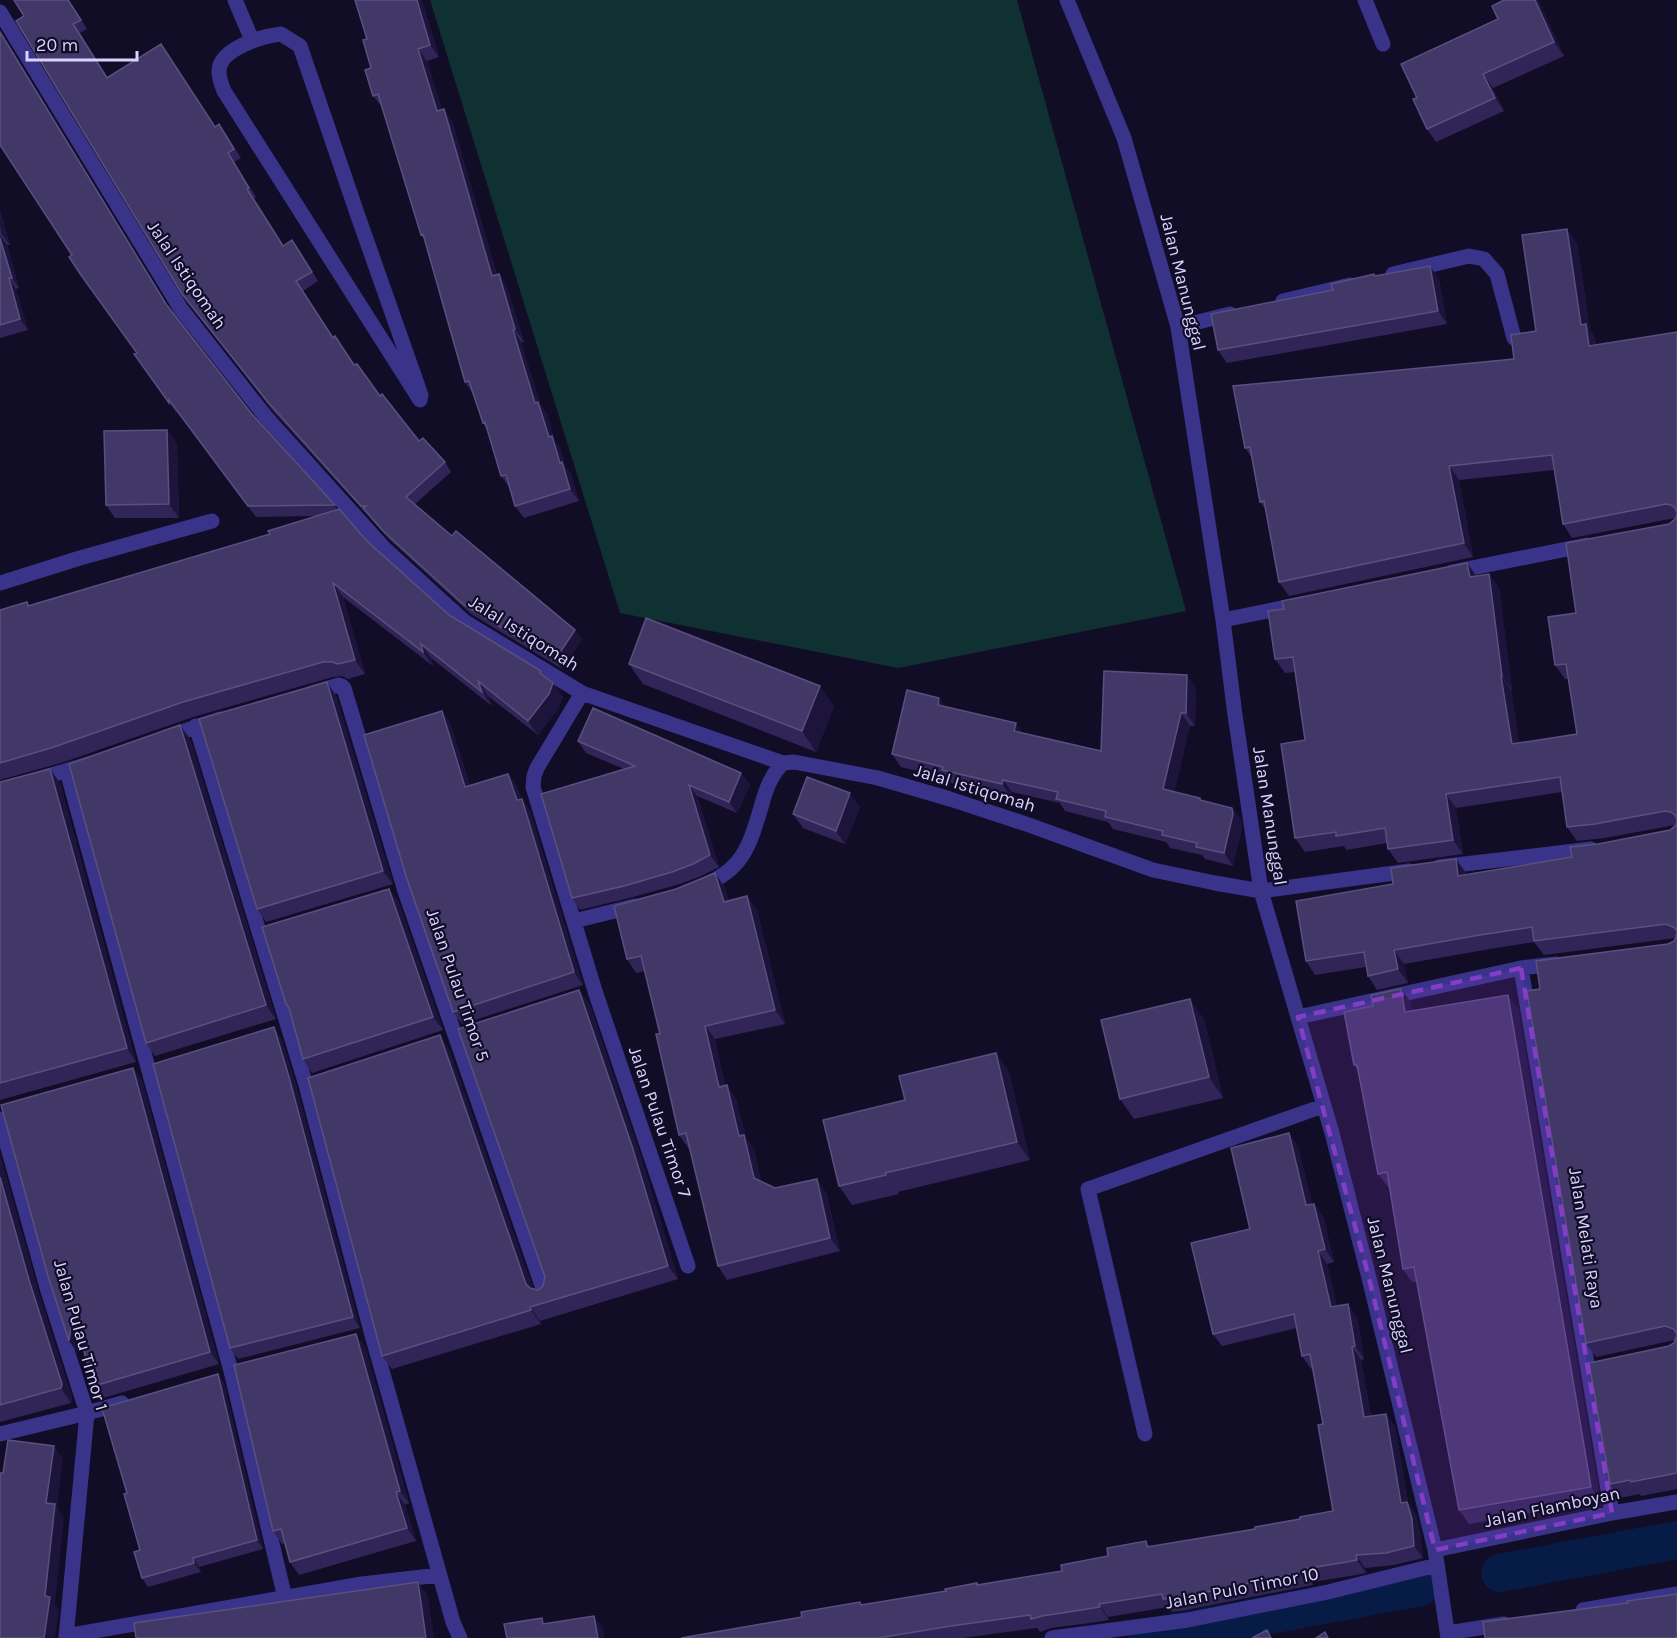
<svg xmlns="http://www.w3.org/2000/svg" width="1677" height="1638" font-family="Karla,sans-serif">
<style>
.green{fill:#103131}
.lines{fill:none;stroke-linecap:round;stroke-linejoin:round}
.canal{stroke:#061c47;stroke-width:38}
.minor{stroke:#39348a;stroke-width:15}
.wall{fill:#302556}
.shaded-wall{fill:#1c143b}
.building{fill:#423868;stroke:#5a5080;stroke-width:1.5}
.marked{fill:#843dc5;fill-opacity:0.2;stroke:#843dc5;stroke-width:4.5;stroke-dasharray:12 8;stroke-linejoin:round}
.labels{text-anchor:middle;stroke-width:4.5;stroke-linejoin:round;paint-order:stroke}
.street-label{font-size:18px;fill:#d9d3ff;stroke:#120d27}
</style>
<rect width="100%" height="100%" fill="#120d27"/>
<!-- green -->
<path class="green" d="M430,0H1017L1186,611L898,668L620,613Z"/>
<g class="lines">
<!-- canal -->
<path class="canal" d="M1500,1573L1677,1540
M1146,1638L1420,1587"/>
<!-- minor -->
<path class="minor" d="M235,0L252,40
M1067,0L1124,138L1178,327L1223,620L1235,715L1261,891L1332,1133L1368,1274L1435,1550L1448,1638
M1365,0L1383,44
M0,12L181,309L266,417L384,548L465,622L582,693L783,763L794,762L878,778L950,799L1029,825L1153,870L1215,883L1261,891L1409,871
M281,34L300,46L359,219L421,395L420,400L224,91C222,86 219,78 219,72C218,49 263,36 281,34Z
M1393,274L1469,256L1484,259L1497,274L1514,338
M1283,301L1350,285
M1178,327L1230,314
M1452,572L1587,545
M0,583L80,558L212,521
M1223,620L1302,604
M312,693L339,685L342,686L344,688L405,891L545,1294
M582,693L537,768L534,776L533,787L595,991L688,1266
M196,726L306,1085L372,1335L453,1622L460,1638
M166,737L220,719
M67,771L231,1371L285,1598
M0,790L89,764
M1439,867L1591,849
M701,886C744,870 750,844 762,804C766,789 771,775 783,763
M574,921L635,906
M1521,968L1612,1513
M1298,1017L1521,968L1556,964
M0,1119L48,1291L87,1413L66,1638
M0,1434L87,1413L122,1403
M1145,1434L1088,1189L1323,1106
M1435,1550L1612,1513L1677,1502
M1583,1610L1677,1594
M1448,1633L1504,1624
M66,1636L362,1584L439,1575
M1052,1638L1188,1620L1328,1592L1437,1565"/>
</g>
<!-- wall -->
<path class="wall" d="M69,0L87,29L80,33L108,78L215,127L226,134L241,158L234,162L256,197L254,198L284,246L299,250L318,281L303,291L333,338L380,396L419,441L445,462L451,472L414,505L452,536L582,639L562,669L471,614L391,541L273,411L182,294L24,16Z
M422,0L439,57L427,61L442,110L452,121L497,275L499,274L507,287L524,342H521L541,406L547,414L555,441L560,448L566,468L571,474L579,501L524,518L515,506L510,488L501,476L487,430L483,423L473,394L465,382L424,239L421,235L382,107L373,96L371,68L367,39Z
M1504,0H1538L1564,56L1493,88L1504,111L1436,142L1427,129L1417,98L1498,19Z
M0,32L170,310L251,413L338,510L367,541L449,615L544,676L563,697L558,709L538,735L488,696L492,706L431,658L433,666L343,597L365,674L348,679L342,676L333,677L193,717L64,762L0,780V610L27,602L30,606L270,534L316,516L256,517L176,410V413L142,365L137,353L72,255Z
M0,211L10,245H7L19,288L16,289L28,330L0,338Z
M1577,243L1590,330L1595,338L1596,345L1677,332V1489L1641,1496L1640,1494L1619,1498L1610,1484L1669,1346L1674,1343L1675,1340L1596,1357L1586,1343L1540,989L1668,944L1674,941L1676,938L1544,955L1534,942L1490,949L1404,964L1408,983L1377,990L1368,976L1366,967L1315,975L1306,961L1393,884L1456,859L1466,873V875L1572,857L1598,844L1670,830L1675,825L1605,838L1577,841L1567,827L1562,792L1456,808L1463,854L1398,863L1388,849L1387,843L1346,850L1344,846L1305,852L1295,838L1305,740L1295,672L1285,673L1275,659L1284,609L1467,563L1476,576L1489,574L1499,588L1512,690H1511L1519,743L1577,734L1569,679H1565L1555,665L1576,613L1675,518L1572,538L1563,524L1554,470L1459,480L1473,557L1289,596L1279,582L1266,510L1260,502L1252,458L1245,448L1514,359L1536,331Z
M1374,274L1376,276L1439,279L1447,324L1227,363L1218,350L1333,290Z
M167,430L177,444L179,518H115L106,505Z
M629,664L834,706L816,752L643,684Z
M327,682L336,696L393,884L266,922L257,909Z
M1196,688L1195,726H1190L1174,792L1200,798L1202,801L1232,808L1241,820L1242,827L1233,866L1205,859L1202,855L1170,848L1166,842L1113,829L1108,822L1065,811L1060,803L1012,792L1011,797L951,783L948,778L901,767L892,754L945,706L1016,723L1022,733L1101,751Z
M442,711L450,723L470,786L508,774L517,786L521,799L530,811L583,985L462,1024L453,1012Z
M180,725L190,739L276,1019L155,1056L146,1043Z
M578,741L741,773L750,785L737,813L697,796L719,867L701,876L680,884L633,897L580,910L572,898L624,769L586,753Z
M0,782L60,783L136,1062L0,1100Z
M860,807L845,844L803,828L793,814Z
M724,886L729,901L747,896L757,910L785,1024L715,1039L725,1085H727L736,1099L746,1138L754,1149L761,1182L775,1188L826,1192L840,1251L727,1280L718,1266L690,1148L689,1149L679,1135L660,1034L645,971L636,973L627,959L676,889Z
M389,889L399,903L443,1030L312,1073L303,1059Z
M1401,989L1411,1002L1412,1011L1518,1008L1600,1501L1469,1524L1459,1510L1417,1282H1412L1403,1269L1389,1187H1388L1378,1174L1359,1072L1354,1065L1373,1006Z
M589,1003L642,1160L678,1279L540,1321L541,1324L392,1369L382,1356L449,1049L533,1289L538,1290L543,1286Z
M1204,1019L1223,1098L1134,1119L1120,1099Z
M274,1027L281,1038L297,1088L360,1328L238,1359L230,1348Z
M996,1053L1009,1072L1030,1160L898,1192L899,1194L852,1205L839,1186L905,1100Z
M133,1068L142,1081L219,1364L103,1398L94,1386L80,1339L78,1353L69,1341Z
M1298,1146L1312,1204L1323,1216L1334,1262L1327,1264L1337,1306L1357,1317L1364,1359L1361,1360L1371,1416L1395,1426L1408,1502L1416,1515L1420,1532L1423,1558L1394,1565L1365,1568L1366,1573L1356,1575L1313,1582V1585L1186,1610L1172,1612L1168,1607L1108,1617L1109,1620L1090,1623L1051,1628L1040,1632L1037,1628L963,1638H681L802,1617L860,1602L862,1605L1062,1571L1108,1556L1146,1541L1150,1547L1255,1529L1300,1519L1333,1511L1323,1424L1313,1368L1311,1369L1302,1356L1297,1328L1222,1346L1213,1334L1250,1229Z
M0,1155L39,1294L72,1398L71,1403L0,1422Z
M365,1347L409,1503L405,1505L416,1541L299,1575L290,1562L285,1543L282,1544L273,1531Z
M224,1383L263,1549L199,1567L201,1572L148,1587L142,1578L140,1550L127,1493Z"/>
<!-- shaded-wall -->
<path class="shaded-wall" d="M417,0H422L439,57L430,45Z
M1535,0H1538L1539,2L1564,56L1554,42Z
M0,32L6,41L173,315L166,304Z
M418,49L427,61L446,123L437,111Z
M1483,74L1493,88L1504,111L1495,98Z
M444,109L452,121L501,289L492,276Z
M0,211L10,245L2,234L0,227Z
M1567,229L1577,243L1590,330L1595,338L1599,360L1589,346L1581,325Z
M0,236L7,245L19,288L12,278Z
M1430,266L1439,279L1447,324L1438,311Z
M499,274L507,287L524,342L515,329Z
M9,278L16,289L28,330L20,319Z
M513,330L521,342L541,406L547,414L555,441L560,448L566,468L571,474L579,501L570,489L535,403Z
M169,400L176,410V413L169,403Z
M167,430L177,444L179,518L169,504Z
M1449,466L1459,480L1473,557L1464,543Z
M1467,563L1477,577H1470Z
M1489,574L1499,588L1512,690L1502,676Z
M333,583L343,597L365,674L355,660Z
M575,630L582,639L562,669L555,660Z
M421,644L431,658L433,666L423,652Z
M1187,675L1196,688L1195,726L1186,713Z
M1501,676L1511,690L1522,758L1512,744Z
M478,681L488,696L492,706L482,692Z
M327,682L336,696L393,884L383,871Z
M553,683L563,697L558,709L538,735L528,721Z
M820,686L834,706L816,752L802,731Z
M939,698L948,710L938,705Z
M442,711L450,723L474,800L465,787Z
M1181,713L1190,726L1172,802L1163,789Z
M1016,723L1024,736L1014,731Z
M180,725L190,739L276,1019L266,1005Z
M50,769L60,783L136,1062L127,1048Z
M741,773L750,785L737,813L729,802Z
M508,774L517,786L525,813L517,800Z
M1003,780L1012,792L1011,797L1002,784Z
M689,785L697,796L719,867L710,855Z
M850,793L860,807L845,844L836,831Z
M1446,794L1456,808L1463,854L1453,840Z
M522,799L530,811L583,985L574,972Z
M1232,808L1241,820L1242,827L1233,866L1224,853Z
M1456,859L1466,873L1468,890L1458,876Z
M715,873L724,886L733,916L724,902Z
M389,889L399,903L443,1030L433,1017Z
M747,896L757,910L785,1024L775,1010Z
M1394,950L1404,964L1408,983L1398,969Z
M1401,989L1411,1002L1415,1025L1405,1012Z
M579,990L589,1003L642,1160L678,1279L668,1266Z
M1508,995L1518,1008L1600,1501L1591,1487Z
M1190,999L1204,1019L1223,1098L1209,1077Z
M705,1026L715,1039L729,1100L719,1087Z
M274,1027L281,1038L297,1088L360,1328L353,1317Z
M440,1035L449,1049L536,1297L526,1284Z
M996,1053L1009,1072L1030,1160L1017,1142Z
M133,1068L142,1081L219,1364L210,1352Z
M727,1085L736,1099L746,1138L754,1149L764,1192L754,1178L739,1136Z
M1289,1133L1298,1146L1315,1218L1306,1205Z
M0,1155L39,1294L72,1398L71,1403L61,1388L29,1280L0,1177Z
M817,1179L826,1192L840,1251L830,1238Z
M1314,1204L1323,1216L1334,1262L1325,1249Z
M1318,1251L1327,1264L1340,1320L1331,1307Z
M1348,1304L1357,1317L1364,1359L1355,1346Z
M530,1307L540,1321L541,1324L531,1310Z
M73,1314L82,1327L78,1353L69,1341Z
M356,1334L365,1347L409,1503L400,1491Z
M1352,1347L1361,1360L1373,1430L1364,1417Z
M218,1374L224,1383L263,1549L257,1540Z
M1386,1414L1395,1426L1408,1502L1416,1515L1420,1532L1423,1558L1414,1546L1401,1503Z
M54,1446L63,1459L57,1507L64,1518L55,1604L59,1610L55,1638H44L46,1503Z
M396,1492L405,1505L416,1541L407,1528Z
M1356,1555L1365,1568L1366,1573L1357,1560Z
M193,1558L199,1567L201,1572L194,1563Z
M1304,1569L1313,1582V1585L1304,1572Z
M418,1582L428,1596L434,1638H426Z
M1099,1604L1108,1617L1109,1620L1100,1607Z
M594,1616L603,1629L605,1638H598Z"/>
<!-- building -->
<path class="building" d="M14,0H68L81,20L73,24L107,78L161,44L215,127L219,124L234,149L228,153L249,188L247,189L283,246L292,240L312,272L296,281L333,338L335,336L354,365L357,364L380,396L382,394L419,441L423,438L445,462L406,497L452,536L456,531L575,630L555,660L464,605L384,532L363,508L366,506H361L267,401L182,294L16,21L24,16Z
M355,0H417L430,45L418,49L437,111L444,109L492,276L499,274L515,329L513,330L535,403L538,402L549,437L552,436L560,463L562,462L570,489L515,506L506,475L501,476L485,422L483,423L469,381L465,382L423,234L421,235L378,94L373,96L365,70L371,68L363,40L367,39Z
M1504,0H1535L1554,42L1483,74L1495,98L1427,129L1413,99L1417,98L1401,64L1498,19L1492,6Z
M0,32L166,304L251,413L335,505L248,506L169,400V403L134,354L137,353L81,275L69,257L72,255L0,145Z
M1567,229L1581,325L1586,324L1589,346L1677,332V1473L1631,1482L1630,1480L1610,1484L1589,1363L1669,1346L1674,1343L1677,1335L1674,1329L1665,1326L1586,1343L1527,991L1540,989L1536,961L1668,944L1674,941L1676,937L1677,932L1675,928L1666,924L1534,941L1532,927L1480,935L1394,950L1398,969L1368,976L1364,952L1306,961L1296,901L1393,884L1391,868L1456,859L1458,876L1572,857L1570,847L1598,844L1670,830L1676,825L1677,820L1675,815L1671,812L1665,811L1595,824L1567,827L1560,777L1446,794L1453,840L1388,849L1385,828L1336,836V832L1295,838L1281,744L1305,740L1293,657L1275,659L1268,611L1284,609L1282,601L1467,563L1470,577L1489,574L1502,676H1501L1512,744L1577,734L1566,664L1555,665L1548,617L1576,613L1566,543L1669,524L1676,518L1677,513L1675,508L1671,505L1666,504L1563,524L1552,455L1449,466L1464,543L1279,582L1264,501L1260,502L1250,447L1245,448L1233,386L1514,359L1511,335L1536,331L1522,235Z
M0,238L12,278H9L20,319L0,325Z
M1430,266L1438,311L1218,350L1211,314L1333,290L1331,284L1374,274L1375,276Z
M167,430L169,504L106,505L104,431Z
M339,509L367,541L449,615L541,671L540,673L553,683L549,694L528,721L478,681L482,692L421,644L423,652L333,583L355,660L338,664L332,662H323L183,702L54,747L0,763V610L27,602L28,606L270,534L268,531Z
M646,618L820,686L802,731L629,664Z
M1104,671L1187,675L1186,713H1181L1163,789L1200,798V800L1232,808L1233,814L1224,853L1196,847L1197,843L1162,835L1163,831L1105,817L1106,811L1056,799L1058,792L1003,780L1002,784L942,770L943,767L892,754L907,690L939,698L938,705L1016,723L1014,731L1101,751Z
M327,682L383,871L257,909L199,719Z
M593,708L741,773L729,802L689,785L710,855L693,864L672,872L624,886L572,898L541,794L635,766L578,741Z
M442,711L465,787L508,774L517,800L522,799L574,972L453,1012L406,876L364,735Z
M180,725L266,1005L146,1043L69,764Z
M50,769L127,1048L0,1083V782Z
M807,777L850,793L836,831L793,814Z
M715,873L724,902L747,896L775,1010L705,1026L719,1087L727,1085L739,1136L744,1135L754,1178L775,1188L817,1179L830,1238L718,1266L686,1133L679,1135L656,1034H660L641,956L627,959L614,906L676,889Z
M389,889L433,1017L303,1059L289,1008L286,1004L262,927Z
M1401,989L1405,1012L1508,995L1591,1487L1459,1510L1414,1267L1403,1269L1387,1172L1378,1174L1357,1065H1354L1344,1012L1373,1006L1371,995Z
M579,990L632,1146L668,1266L530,1307L531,1310L382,1356L308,1078L440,1035L526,1284L530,1288L538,1290L543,1286L545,1277L458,1029Z
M1190,999L1209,1077L1120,1099L1101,1020Z
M274,1027L289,1077L353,1317L230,1348L153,1064Z
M996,1053L1017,1142L885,1173L886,1175L839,1186L823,1120L905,1100L899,1076Z
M133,1068L210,1352L94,1386L73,1314L69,1341L48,1276L1,1105Z
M1289,1133L1306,1205L1314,1204L1325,1249L1318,1251L1331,1307L1348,1304L1355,1346L1352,1347L1364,1417L1386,1414L1401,1503L1407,1502L1412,1519L1414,1546L1386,1553L1356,1555L1357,1560L1347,1562L1304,1569V1572L1177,1598L1163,1599L1162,1594L1099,1604L1100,1607L1081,1610L1042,1616L1031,1619L1030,1615L951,1626L878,1638H681L802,1617L801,1612L860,1602L861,1605L946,1591L945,1589L977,1583V1585L1062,1571L1061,1565L1108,1556L1107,1548L1146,1541L1147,1547L1255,1529V1527L1300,1519V1517L1333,1511L1318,1425L1323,1424L1310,1354L1302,1356L1294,1314L1213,1334L1191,1243L1250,1229L1231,1148Z
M0,1177L29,1280L62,1384L61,1388L0,1405Z
M356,1334L400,1491L396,1492L407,1528L290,1562L281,1529L273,1531L234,1365Z
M218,1374L257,1540L193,1558L194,1563L142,1578L134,1552L140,1550L124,1494L127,1493L102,1408Z
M8,1440L54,1446L46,1503L55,1504L45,1596L50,1597L44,1638H0V1473H3Z
M418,1582L426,1638H136L134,1623Z
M1677,1594V1638H1485L1483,1622L1628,1603L1627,1601Z
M594,1616L598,1638H507L504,1624L542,1618L543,1624Z
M1267,1630L1271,1638H1252Z
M1325,1632L1328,1638H1316Z"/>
<!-- marked area -->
<path class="marked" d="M1521,968L1612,1513L1435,1550L1368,1274L1298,1017Z"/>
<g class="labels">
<!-- street labels -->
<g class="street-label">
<text transform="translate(187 275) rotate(56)" y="6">Jalal Istiqomah</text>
<text transform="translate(1183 282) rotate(76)" y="6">Jalan Manunggal</text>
<text transform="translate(524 633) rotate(32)" y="6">Jalal Istiqomah</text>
<text transform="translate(975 788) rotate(17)" y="6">Jalal Istiqomah</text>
<text transform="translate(1270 816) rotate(81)" y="6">Jalan Manunggal</text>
<text transform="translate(458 985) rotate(71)" y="6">Jalan Pulau Timor 5</text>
<text transform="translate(660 1122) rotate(71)" y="6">Jalan Pulau Timor 7</text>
<text transform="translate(1586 1238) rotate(81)" y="6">Jalan Melati Raya</text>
<text transform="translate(1390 1285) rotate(76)" y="6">Jalan Manunggal</text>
<text transform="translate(81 1335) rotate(74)" y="6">Jalan Pulau Timor 1</text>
<text transform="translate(1552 1507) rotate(-12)" y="6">Jalan Flamboyan</text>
<text transform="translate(1242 1588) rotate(-11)" y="6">Jalan Pulo Timor 10</text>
</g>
</g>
<!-- scale -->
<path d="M27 51v9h110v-9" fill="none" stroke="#d9d3ff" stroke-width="3"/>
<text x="36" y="51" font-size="18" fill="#d9d3ff" stroke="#120d27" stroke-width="4.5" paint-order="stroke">20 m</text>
</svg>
